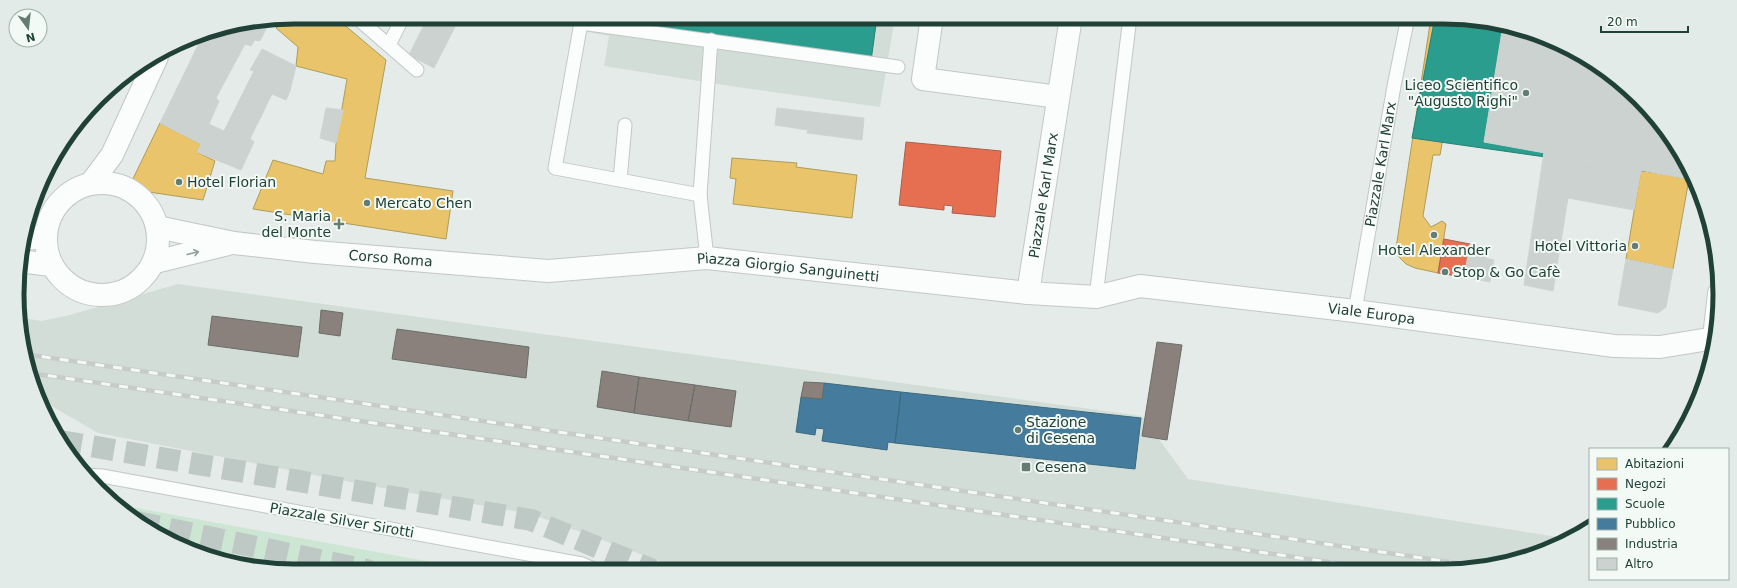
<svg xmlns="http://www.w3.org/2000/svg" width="1737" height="588" font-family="'DejaVu Sans',sans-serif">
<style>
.built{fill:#d2ddd8}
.green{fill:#cde6d4}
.homes{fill:#e9c46a;stroke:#ad9d5b}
.shops{fill:#e76f51;stroke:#ab6149}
.schools{fill:#2a9d8f;stroke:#278175}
.public{fill:#457b9d;stroke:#3a6a7e}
.industry{fill:#8a817c;stroke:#6a6e67}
.building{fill:#ccd2cf;stroke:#ced4d1}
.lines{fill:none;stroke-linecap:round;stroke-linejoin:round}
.trunk-tunnel{stroke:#bec9c5;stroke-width:22;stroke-dasharray:22 11;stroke-linecap:butt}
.service-casing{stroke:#c2c8c5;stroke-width:15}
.minor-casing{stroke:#c2c8c5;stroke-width:24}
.service{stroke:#fbfcfc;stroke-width:13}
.minor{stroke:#fbfcfc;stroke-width:22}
.rail-casing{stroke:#c7ccca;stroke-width:4.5}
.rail{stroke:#f3faf6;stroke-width:3;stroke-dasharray:9;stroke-linecap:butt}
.oneway{stroke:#8e9e9a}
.poi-dot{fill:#657c75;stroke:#f3faf6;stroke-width:1.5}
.labels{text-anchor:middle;stroke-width:4;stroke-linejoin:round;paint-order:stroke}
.poi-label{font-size:14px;fill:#204137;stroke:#f3faf6;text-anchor:start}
.street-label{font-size:14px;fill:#204137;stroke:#f3faf6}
.rim{fill:none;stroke:#204137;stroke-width:5}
</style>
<rect width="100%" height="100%" fill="#e5ebe8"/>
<!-- built -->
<path class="built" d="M590,17H895L880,107L737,87L604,66L609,36L588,32Z
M178,284L1142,416L1188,479L1571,539L1565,543L1479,569L684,570L531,514L382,488L98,433L43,401L26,365L18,317L41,321L70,315Z"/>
<!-- green -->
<path class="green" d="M115,504L480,571H294L223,562L140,524Z"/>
<!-- homes -->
<path class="homes" d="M294,17H335L386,60L365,178L453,191L446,239L253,209L273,160L323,174L326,161H335L336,143L347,79L296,66L298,47L276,28L283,18Z
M1431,17L1503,25L1484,142L1478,145L1443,138L1440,155H1433L1423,216L1431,227L1442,221L1446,224L1438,273L1415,268L1406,264L1398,256L1396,248Z
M160,123L201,144L197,152L215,161L203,200L128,189Z
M732,158L797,163L796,167L857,175L852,218L733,204L736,179L730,178Z
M1641,170L1689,179L1673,269L1626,259Z"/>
<!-- shops -->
<path class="shops" d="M906,142L1001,151L995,217L952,213L953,206L944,205V210L899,205Z
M1444,239L1470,244L1464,277L1438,273Z"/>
<!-- schools -->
<path class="schools" d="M592,17H877L871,61L591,23Z
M1435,17L1514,26L1565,45L1611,74L1651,111L1683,155L1693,178L1412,138Z"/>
<!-- public -->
<path class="public" d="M824,383L901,392L895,443L888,442L887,450L822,441L824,429L816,428L815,435L796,432L801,397L822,399Z
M901,392L1141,418L1135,469L895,443Z"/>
<!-- industry -->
<path class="industry" d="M321,310L343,313L340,336L319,333Z
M212,316L302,327L298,357L208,345Z
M397,329L529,347L526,378L392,359Z
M1157,342L1182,345L1167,440L1142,436Z
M602,371L639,377L634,413L597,407Z
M639,377L695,385L688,421L634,413Z
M804,382L824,383L822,399L801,397Z
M695,385L736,391L731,427L688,421Z"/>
<!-- building -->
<path class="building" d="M428,17H460L434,68L409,55Z
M271,19L260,41L255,40L251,46L245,44L216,98L219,101L209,124L224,131L254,71L250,70L262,49L296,66L290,91L286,100L272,94L250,139L254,142L241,170L197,152L201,144L160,123L204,33L240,22Z
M1503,25L1514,26L1565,45L1611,74L1651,111L1683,155L1690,172L1689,179L1484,142Z
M326,108L343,110L336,143L320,138Z
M777,108L864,118L862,140L807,133L808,130L775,125Z
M1544,152L1641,170L1634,210L1568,198L1553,291L1524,285Z
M1470,244L1487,247L1485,258L1494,260L1490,282L1464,277Z
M1626,259L1673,269L1666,307L1658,313L1618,305Z"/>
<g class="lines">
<!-- trunk-tunnel -->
<path class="trunk-tunnel" d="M60,441L531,520L653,570
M137,522L371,571"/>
<!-- service casing -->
<g class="service-casing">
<g id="service">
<path d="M356,17L417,70"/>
<path d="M582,17L555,168L700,195L707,258"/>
<path d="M581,23L898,67"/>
<path d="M389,45L403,17"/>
<path d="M620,180L625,125"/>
<path d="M700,195L711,40"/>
<path d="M1096,297L1130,17"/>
<path id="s1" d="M1355,311L1394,86L1408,17"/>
<path d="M86,475L102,476L582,564L596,570"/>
</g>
</g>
<!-- minor casing -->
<g class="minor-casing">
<g id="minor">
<path d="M932,17L923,79L1058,97"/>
<circle cx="102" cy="239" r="56"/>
<path d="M91,183L112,155L157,57"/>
<path id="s2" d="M157,227L234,243L315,252L548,271L707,258L1028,293L1096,297L1140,286L1355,311L1614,346L1660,347L1715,338"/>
<path d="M25,239L44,237"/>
<path d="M19,261L51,265"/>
<path d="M155,262L228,244"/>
<path id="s3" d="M1028,293L1071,17"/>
<path d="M1714,338L1719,293"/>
</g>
</g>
<!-- service -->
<use href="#service" class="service"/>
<!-- minor -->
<use href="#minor" class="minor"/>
<!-- rail casing -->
<g class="rail-casing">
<path id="rail" d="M24,354L1484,567
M30,373L1376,569"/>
</g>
<!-- rail -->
<use href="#rail" class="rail"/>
</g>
<!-- one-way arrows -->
<defs><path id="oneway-shaft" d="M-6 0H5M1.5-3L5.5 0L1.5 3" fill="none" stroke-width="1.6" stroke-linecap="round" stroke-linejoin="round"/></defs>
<use class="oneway" href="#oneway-shaft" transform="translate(193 253) rotate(-14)"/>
<!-- markers -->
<g class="poi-dot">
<circle cx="1526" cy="93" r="4"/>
<circle cx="179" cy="182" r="4"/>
<circle cx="367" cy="203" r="4"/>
<path d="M337 218h4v4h4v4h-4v4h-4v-4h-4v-4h4z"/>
<circle cx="1434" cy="235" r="4"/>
<circle cx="1635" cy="246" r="4"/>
<circle cx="1445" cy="272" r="4"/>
<circle cx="1018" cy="430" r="4"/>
<rect x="1021" y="462" width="10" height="10" rx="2"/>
</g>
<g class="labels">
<!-- poi labels -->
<g class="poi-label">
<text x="1518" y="90" text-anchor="end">Liceo Scientifico<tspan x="1518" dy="16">"Augusto Righi"</tspan></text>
<text x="187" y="187">Hotel Florian</text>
<text x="375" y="208">Mercato Chen</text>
<text x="331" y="221" text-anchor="end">S. Maria<tspan x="331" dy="16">del Monte</tspan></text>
<text x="1627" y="251" text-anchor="end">Hotel Vittoria</text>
<text x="1434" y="255" text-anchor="middle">Hotel Alexander</text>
<text x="1453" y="277">Stop &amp; Go Cafè</text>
<text x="1026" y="427">Stazione<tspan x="1026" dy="16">di Cesena</tspan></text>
<text x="1035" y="472">Cesena</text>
</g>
<!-- street labels -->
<g class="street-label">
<text dy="5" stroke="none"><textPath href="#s1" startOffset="149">Piazzale Karl Marx</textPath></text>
<text dy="5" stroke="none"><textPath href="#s3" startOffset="99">Piazzale Karl Marx</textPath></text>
<text dy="5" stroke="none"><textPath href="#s2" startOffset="236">Corso Roma</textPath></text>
<text dy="5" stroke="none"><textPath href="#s2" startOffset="635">Piazza Giorgio Sanguinetti</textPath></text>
<text dy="5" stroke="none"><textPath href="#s2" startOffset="1223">Viale Europa</textPath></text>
<text transform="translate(342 520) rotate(10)" y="5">Piazzale Silver Sirotti</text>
</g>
</g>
<!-- crop -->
<path d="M0 0H1737V588H0ZM294 24H1443A270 270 0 0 1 1713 294V294A270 270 0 0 1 1443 564H294A270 270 0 0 1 24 294V294A270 270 0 0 1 294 24Z" fill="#e2ebe7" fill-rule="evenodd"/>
<path class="rim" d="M294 24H1443A270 270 0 0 1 1713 294V294A270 270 0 0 1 1443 564H294A270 270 0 0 1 24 294V294A270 270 0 0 1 294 24Z"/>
<!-- legend -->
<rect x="1589" y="448" width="140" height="132" fill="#f3faf6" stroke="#9fb0aa"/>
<rect x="1597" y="458" width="20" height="12" fill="#e9c46a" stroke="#9fb0aa"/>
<text x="1625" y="468" font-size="12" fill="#204137">Abitazioni</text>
<rect x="1597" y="478" width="20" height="12" fill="#e76f51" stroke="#9fb0aa"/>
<text x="1625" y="488" font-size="12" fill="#204137">Negozi</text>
<rect x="1597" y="498" width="20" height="12" fill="#2a9d8f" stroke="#9fb0aa"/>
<text x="1625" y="508" font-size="12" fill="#204137">Scuole</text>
<rect x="1597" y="518" width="20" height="12" fill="#457b9d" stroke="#9fb0aa"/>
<text x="1625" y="528" font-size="12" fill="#204137">Pubblico</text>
<rect x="1597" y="538" width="20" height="12" fill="#8a817c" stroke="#9fb0aa"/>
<text x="1625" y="548" font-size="12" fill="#204137">Industria</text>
<rect x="1597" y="558" width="20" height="12" fill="#ccd2cf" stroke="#9fb0aa"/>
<text x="1625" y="568" font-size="12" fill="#204137">Altro</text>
<!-- north arrow -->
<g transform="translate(28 28) rotate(165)"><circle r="19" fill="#f3faf6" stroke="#9fb0aa"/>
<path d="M0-3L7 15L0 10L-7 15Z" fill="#657c75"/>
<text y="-6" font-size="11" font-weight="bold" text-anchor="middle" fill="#204137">N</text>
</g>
<!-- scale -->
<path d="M1601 26v6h87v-6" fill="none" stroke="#204137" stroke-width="2"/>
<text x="1607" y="26" font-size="12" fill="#204137" stroke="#f3faf6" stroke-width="3" paint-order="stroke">20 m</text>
</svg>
